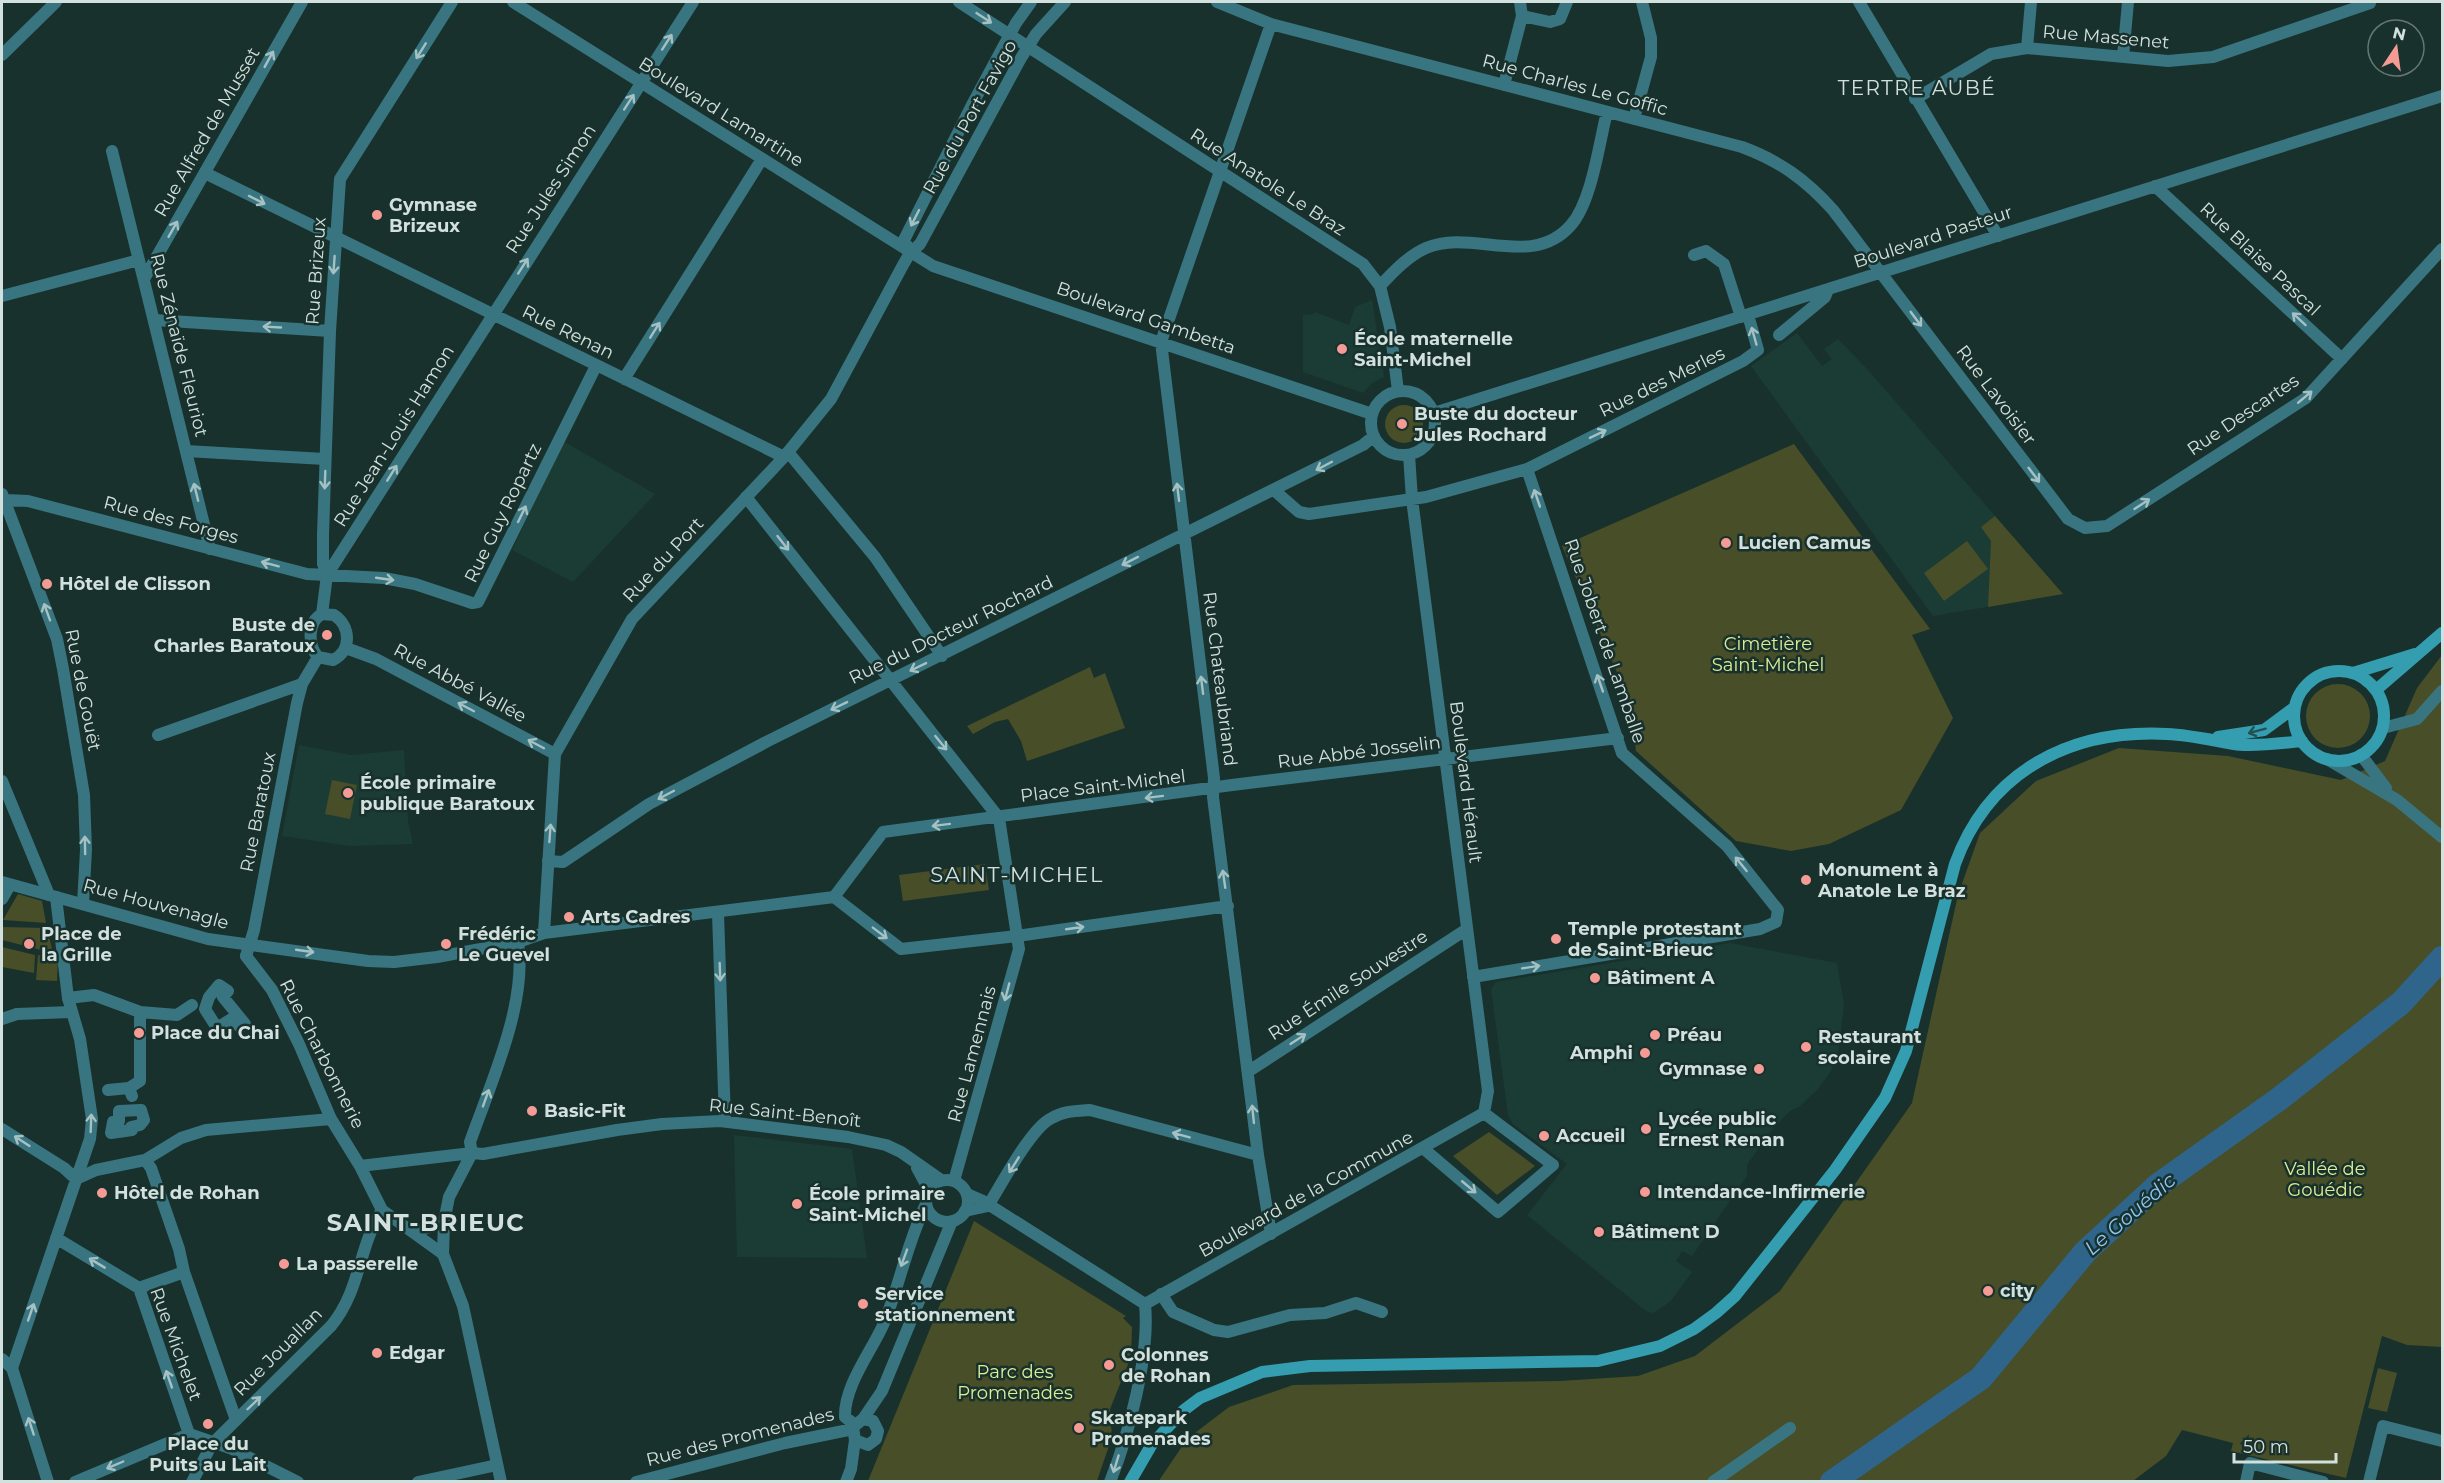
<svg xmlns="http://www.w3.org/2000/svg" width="2444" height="1483" font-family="Montserrat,sans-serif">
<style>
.built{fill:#1b3c35}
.green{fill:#474e28}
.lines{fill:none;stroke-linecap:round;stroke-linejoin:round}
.river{stroke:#30658b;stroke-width:24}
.pedestrian{stroke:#397580;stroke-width:12}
.minor{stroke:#397580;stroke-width:12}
.tertiary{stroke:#397580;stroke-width:12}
.secondary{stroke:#349eb0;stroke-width:12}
.oneway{stroke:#a5c1c2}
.oneway2{stroke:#215254}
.poi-dot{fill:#f59b96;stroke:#19312c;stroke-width:2}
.labels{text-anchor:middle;stroke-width:5;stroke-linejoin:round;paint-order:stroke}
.street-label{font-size:18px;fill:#d3e1de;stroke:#19312c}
.poi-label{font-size:18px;font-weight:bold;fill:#d3e1de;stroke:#19312c;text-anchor:start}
.park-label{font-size:18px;fill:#ddee96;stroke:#19312c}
.neighbourhood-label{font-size:20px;letter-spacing:1.5px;fill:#d3e1de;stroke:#19312c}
.water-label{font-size:20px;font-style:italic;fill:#8dc8f7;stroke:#19312c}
.quarter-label{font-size:21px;letter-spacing:1.5px;fill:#d3e1de;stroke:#19312c}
.district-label{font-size:24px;font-weight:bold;letter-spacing:1.5px;fill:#d3e1de;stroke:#19312c}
</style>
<rect width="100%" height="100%" fill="#19312c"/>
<!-- built -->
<path class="built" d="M1372,300L1384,377L1372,383L1363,393L1303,372V315L1314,314L1315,312L1349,325L1355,307Z
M1797,333L1822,366L1832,359L1824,349L1838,339L1868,370L2063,594L1933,616L1751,366Z
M563,441L655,494L573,582L512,550Z
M299,745L351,755L404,750L408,821L413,844L350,846L282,836Z
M1730,943L1837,963L1844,1004L1839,1048L1831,1071L1818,1089L1800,1106L1790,1111L1769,1133L1747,1165V1176L1692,1256L1682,1251L1676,1261L1692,1272L1670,1302L1653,1313L1646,1311L1527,1215L1567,1164L1513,1124L1508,1115L1491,989L1496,982Z
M734,1135L852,1149L867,1258L737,1257Z"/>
<!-- green -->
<path class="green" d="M1385 424a19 19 0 1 1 38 0a19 19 0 1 1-38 0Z
M1794,444L1930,629L1912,635L1953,718L1901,810L1829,844L1791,851L1736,841L1636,751L1629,700L1562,546Z
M1995,516L2063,594L1988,607L1991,541L1981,527Z
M1967,541L1988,569L1944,601L1924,573Z
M2442,655V1347L2407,1345L2382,1336L2346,1478L2231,1451L2233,1443L2182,1430L2166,1456L2133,1481L1158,1482L1187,1439L1229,1407L1293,1385L1560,1381L1638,1376L1695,1356L1780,1291L1912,1103L1958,895L1980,833L2036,781L2119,748L2228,756L2341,780L2385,761L2417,688Z
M1090,667L1094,678L1105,673L1125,728L1027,761L1021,741L1008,719L995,722L973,734L967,726Z
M2306 716a32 32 0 1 1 64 0a32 32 0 1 1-64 0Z
M332,780L357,785L350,819L325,814Z
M985,864L989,890L903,901L899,875Z
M18,894L42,901L46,923L3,920Z
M2,927L47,928L53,953L2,940Z
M2,947L35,955L34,973L2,967Z
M38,955L58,956L57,981L36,980Z
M1489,1132L1535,1166L1497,1195L1453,1156Z
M974,1221L1126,1316L1123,1318L1132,1327L1131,1357L1110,1409L1112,1437L1097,1481H868Z
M2378,1368L2397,1373L2387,1412L2368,1408Z"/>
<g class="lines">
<!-- river -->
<path class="river" d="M1832,1482L1981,1378L2086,1251L2158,1185L2279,1099L2401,1003L2442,958"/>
<!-- pedestrian -->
<path class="pedestrian" d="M2,899L10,885
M246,956L272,990L299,1044L331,1119L360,1166L382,1210L443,1254
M219,985L228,991L223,997L245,1024L240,1027L233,1018L217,1028L205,1009L209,997Z
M68,998L94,995L140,1012V1081L129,1088
M140,1012L177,1015L192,1005
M2,1019L17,1014
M108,1090L129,1088L132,1096
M141,1110L144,1120L140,1125L131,1127L132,1130L111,1133L113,1122L119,1121V1111Z
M145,1160L151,1168L179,1249L184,1272L236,1420
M360,1166L472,1153L449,1197L444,1222L443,1254L463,1306L501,1482
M76,1179L96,1170L145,1160L181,1138L206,1130L331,1119
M415,1232L444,1222
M139,1288L184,1272
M331,1326C361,1290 358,1247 382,1210
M230,1448L298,1482
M418,1482L497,1465"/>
<!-- minor -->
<path class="minor" d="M513,2L933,266L1372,414
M959,2L1363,264L1380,286L1390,327L1398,391
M1217,2L1271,24L1742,147C1780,161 1806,180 1833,210L2068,519L2085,528L2107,526L2306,398L2442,249
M1859,2L1998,236
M1522,16L1550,22L1560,19L1567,2
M1271,24L1161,342L1214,778L1213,797L1258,1155L1271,1234
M2027,48L2031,2
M2123,57L2128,2
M1504,85L1522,16L1520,2
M1915,99L1991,54L2027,48L2168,61L2213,57L2370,3
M1634,119L1651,57V38L1642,2
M112,151L210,549
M205,173L784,457
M2155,186L2342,359
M910,252L904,240L973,103L1016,23L1031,2
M1694,255L1706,251L1724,264L1741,317
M144,279L302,2
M1380,286C1393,272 1408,256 1426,248C1472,228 1532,270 1571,225C1592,201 1599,143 1607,112
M2,296L139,260
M154,320L330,331
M1779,335L1825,297L1828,290
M624,379L762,159
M1371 423a32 32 0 1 1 64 0a32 32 0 1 1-64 0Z
M1434,413L2442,96
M186,451L325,459
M788,452L875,557L942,656
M1409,455L1412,499L1488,1091L1484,1113
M1275,491L1299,512L1309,514L1426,497L1527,469L1743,361L1758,350L1748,315
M2,494L57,639L63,669L84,795L86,850L83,904
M746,497L999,818L1017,936L1228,906
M6,500L28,501L307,574L384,578L415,584L472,603L478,602L596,366
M327,575L323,564V535L330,331L340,179L452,2
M322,614L334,615C351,626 352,651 333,660L318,657C308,646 307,622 322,614L327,575L693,2
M346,648L376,659L555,754
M2383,728L2417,719L2442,691
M158,735L302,684
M548,861L563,862L649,804L768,741L1363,445L1374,436
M2,882L49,895
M834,897L883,832L1232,785L1618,738
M718,913L725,1121
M518,942C528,1003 490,1085 470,1142L472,1153L483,1154L617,1130L662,1124L720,1121L848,1137L886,1145L901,1152L941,1180
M246,956L254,930L297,703L302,684L318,657
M1473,977L1760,929L1776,922L1778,910L1727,846L1622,753L1527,469
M17,1014L71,1012
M1249,1071L1467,929
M2,1129L64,1168L76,1179
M1424,1149L1498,1212L1553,1165L1484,1113
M917,1168L929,1190
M967,1194L983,1201L1145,1304
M988,1206C1001,1185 1030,1130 1050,1119C1063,1111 1075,1111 1090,1110L1258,1155
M965,1211L988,1206
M56,1238L139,1288L189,1434
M1161,1294L1173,1312L1214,1330L1228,1332L1290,1315L1325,1313L1356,1303L1382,1312
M1145,1304L1484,1113
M12,1368L90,1139L92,1119L80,1039L68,998L56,897
M854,1424L845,1417C844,1385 872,1351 884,1323C900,1284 907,1243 926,1204
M189,1434L230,1448
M75,1482L189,1434
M192,1482L212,1444L331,1326
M636,1482L785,1443L853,1429
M1110,1482C1129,1434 1150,1355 1145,1304
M1713,1482L1790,1428
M2246,1482L2250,1463L2323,1482
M2369,1482L2383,1426L2442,1441"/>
<!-- tertiary -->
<path class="tertiary" d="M2,55L56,2
M2361,755L2386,788
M2327,759L2397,800L2442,837
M2,781L49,895L208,939L368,961L394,962L437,957L518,942L544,933L834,897L901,949L1017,936L1019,949L954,1181
M544,933L555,754L632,619L784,457L831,399L903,265L910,253L920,244L1021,58L1036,34L1065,2
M926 1201a21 21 0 1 1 42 0a21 21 0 1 1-42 0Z
M2,1359L12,1368L48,1482
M863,1419L873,1421L878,1431L876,1439L868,1445L855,1440L853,1427L863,1419L882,1391L952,1221
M846,1482L851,1469L855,1440"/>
<!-- secondary -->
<path class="secondary" d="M2294 716a45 45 0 1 1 90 0a45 45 0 1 1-90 0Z
M2353,673L2415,654
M2376,690L2442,633
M2218,737L2264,730L2295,707
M1130,1482L1152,1444L1184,1410L1200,1398L1262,1372L1310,1366L1598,1361L1660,1346L1694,1329L1716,1313L1735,1296L1835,1170L1885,1098L1906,1051L1955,864C1989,771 2070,729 2167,734C2190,735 2211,740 2234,744C2251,747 2284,743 2302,741"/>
</g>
<!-- one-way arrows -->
<defs><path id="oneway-shaft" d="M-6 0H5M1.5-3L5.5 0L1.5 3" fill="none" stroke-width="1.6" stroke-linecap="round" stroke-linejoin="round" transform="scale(1.5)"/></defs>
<g class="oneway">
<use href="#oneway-shaft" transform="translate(984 18) rotate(33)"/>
<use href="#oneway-shaft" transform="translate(667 42) rotate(-57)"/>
<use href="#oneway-shaft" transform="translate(421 51) rotate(122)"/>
<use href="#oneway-shaft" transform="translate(269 59) rotate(-61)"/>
<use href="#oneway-shaft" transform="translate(629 102) rotate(-57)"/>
<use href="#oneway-shaft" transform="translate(257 200) rotate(27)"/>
<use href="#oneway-shaft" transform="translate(915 218) rotate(117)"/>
<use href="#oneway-shaft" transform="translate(173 229) rotate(-60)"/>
<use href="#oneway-shaft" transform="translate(334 265) rotate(94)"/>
<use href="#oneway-shaft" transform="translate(523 266) rotate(-57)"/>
<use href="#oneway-shaft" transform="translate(1916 319) rotate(53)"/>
<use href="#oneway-shaft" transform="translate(2299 319) rotate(-137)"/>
<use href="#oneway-shaft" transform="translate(272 327) rotate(-177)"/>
<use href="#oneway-shaft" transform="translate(655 330) rotate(-58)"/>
<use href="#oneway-shaft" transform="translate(1754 336) rotate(-106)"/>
<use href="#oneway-shaft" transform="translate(2305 397) rotate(-40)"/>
<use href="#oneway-shaft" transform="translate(1598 434) rotate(-26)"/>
<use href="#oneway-shaft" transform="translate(1324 466) rotate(152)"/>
<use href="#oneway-shaft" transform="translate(392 473) rotate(-58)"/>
<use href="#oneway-shaft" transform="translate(2034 475) rotate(53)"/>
<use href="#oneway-shaft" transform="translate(325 480) rotate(92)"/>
<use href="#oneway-shaft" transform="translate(196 492) rotate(-104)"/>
<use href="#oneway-shaft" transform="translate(1178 492) rotate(-97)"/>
<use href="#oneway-shaft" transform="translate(1537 498) rotate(-109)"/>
<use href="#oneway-shaft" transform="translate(2142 504) rotate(-33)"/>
<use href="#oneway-shaft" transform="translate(522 514) rotate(-64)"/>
<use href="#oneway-shaft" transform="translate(783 543) rotate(52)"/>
<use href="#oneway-shaft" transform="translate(1130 561) rotate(153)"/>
<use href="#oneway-shaft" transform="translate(270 564) rotate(-165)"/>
<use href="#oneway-shaft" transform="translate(385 579) rotate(8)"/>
<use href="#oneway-shaft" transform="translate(47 612) rotate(-110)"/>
<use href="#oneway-shaft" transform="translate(918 667) rotate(154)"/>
<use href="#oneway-shaft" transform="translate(1600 683) rotate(-109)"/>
<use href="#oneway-shaft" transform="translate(1202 685) rotate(-97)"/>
<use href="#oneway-shaft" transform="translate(839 706) rotate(154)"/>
<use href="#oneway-shaft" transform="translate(466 707) rotate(-152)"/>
<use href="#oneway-shaft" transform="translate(941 743) rotate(51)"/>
<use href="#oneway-shaft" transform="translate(536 744) rotate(-152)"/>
<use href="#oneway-shaft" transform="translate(666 795) rotate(152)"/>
<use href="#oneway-shaft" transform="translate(1154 797) rotate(173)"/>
<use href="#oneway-shaft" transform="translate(941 825) rotate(173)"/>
<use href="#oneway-shaft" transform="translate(550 833) rotate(-86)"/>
<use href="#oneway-shaft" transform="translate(85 845) rotate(-91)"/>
<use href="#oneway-shaft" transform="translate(1741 864) rotate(-129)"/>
<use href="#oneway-shaft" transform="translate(1224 879) rotate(-98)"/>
<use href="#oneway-shaft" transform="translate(1075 928) rotate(-8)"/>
<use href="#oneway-shaft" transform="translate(880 933) rotate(37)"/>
<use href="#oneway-shaft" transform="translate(305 951) rotate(8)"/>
<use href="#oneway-shaft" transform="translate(1531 967) rotate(-9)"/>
<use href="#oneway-shaft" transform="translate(720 972) rotate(88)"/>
<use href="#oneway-shaft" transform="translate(1007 992) rotate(105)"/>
<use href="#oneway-shaft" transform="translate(1298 1039) rotate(-33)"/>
<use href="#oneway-shaft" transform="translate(486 1098) rotate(-70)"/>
<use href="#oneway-shaft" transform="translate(1253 1114) rotate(-96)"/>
<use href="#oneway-shaft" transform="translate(91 1123) rotate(-88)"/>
<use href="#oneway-shaft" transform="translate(1181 1135) rotate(-165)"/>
<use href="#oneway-shaft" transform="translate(22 1141) rotate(-147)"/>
<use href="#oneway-shaft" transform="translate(1014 1165) rotate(122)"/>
<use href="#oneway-shaft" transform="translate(1469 1187) rotate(40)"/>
<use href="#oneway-shaft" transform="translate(904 1258) rotate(110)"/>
<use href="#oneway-shaft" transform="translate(97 1263) rotate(-149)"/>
<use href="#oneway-shaft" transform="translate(31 1312) rotate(-71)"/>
<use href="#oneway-shaft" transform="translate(169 1379) rotate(-109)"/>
<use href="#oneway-shaft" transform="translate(254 1403) rotate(-44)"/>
<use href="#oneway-shaft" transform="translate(31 1426) rotate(-108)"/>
<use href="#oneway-shaft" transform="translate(1116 1464) rotate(107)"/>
<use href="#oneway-shaft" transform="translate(115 1465) rotate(157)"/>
</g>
<use class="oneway2" href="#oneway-shaft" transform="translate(2257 731) rotate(165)"/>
<!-- markers -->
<g class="poi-dot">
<circle cx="377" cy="215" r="6"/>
<circle cx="1342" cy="349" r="6"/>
<circle cx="1402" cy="424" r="6"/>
<circle cx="1726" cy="543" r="6"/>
<circle cx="47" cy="584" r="6"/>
<circle cx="327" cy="635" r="6"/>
<circle cx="348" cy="793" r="6"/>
<circle cx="1806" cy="880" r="6"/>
<circle cx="569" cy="917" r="6"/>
<circle cx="1556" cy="939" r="6"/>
<circle cx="29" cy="944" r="6"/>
<circle cx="446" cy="944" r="6"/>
<circle cx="1595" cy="978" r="6"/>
<circle cx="139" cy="1033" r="6"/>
<circle cx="1655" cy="1035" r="6"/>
<circle cx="1806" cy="1047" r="6"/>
<circle cx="1645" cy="1053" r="6"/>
<circle cx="1759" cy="1069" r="6"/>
<circle cx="532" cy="1111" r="6"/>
<circle cx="1646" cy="1129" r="6"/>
<circle cx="1544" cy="1136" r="6"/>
<circle cx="1645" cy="1192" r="6"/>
<circle cx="102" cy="1193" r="6"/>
<circle cx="797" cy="1204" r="6"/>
<circle cx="1599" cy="1232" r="6"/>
<circle cx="284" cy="1264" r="6"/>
<circle cx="1988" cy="1291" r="6"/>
<circle cx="863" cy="1304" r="6"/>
<circle cx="377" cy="1353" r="6"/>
<circle cx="1109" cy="1365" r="6"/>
<circle cx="208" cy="1424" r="6"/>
<circle cx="1079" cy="1428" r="6"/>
</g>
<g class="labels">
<!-- street labels -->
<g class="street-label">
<text transform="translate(2106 37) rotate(5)" y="6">Rue Massenet</text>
<text transform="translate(1575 85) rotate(15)" y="6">Rue Charles Le Goffic</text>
<text transform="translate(721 112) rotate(32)" y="6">Boulevard Lamartine</text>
<text transform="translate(970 117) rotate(-61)" y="6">Rue du Port Favigo</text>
<text transform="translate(207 132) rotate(-60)" y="6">Rue Alfred de Musset</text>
<text transform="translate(1268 182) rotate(33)" y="6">Rue Anatole Le Braz</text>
<text transform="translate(551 189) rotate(-57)" y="6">Rue Jules Simon</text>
<text transform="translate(1933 237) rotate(-18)" y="6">Boulevard Pasteur</text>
<text transform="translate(2260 259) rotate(43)" y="6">Rue Blaise Pascal</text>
<text transform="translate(316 271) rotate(-86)" y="6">Rue Brizeux</text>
<text transform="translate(1146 318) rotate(19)" y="6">Boulevard Gambetta</text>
<text transform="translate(568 332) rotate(26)" y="6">Rue Renan</text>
<text transform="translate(179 345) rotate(76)" y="6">Rue Zénaïde Fleuriot</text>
<text transform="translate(1662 382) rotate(-26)" y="6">Rue des Merles</text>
<text transform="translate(1996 395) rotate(53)" y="6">Rue Lavoisier</text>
<text transform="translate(2243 415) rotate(-34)" y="6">Rue Descartes</text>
<text transform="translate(394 436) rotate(-58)" y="6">Rue Jean-Louis Hamon</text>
<text transform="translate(503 513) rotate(-64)" y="6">Rue Guy Ropartz</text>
<text transform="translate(171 520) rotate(15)" y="6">Rue des Forges</text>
<text transform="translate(663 560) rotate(-47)" y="6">Rue du Port</text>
<text transform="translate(951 630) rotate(-26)" y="6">Rue du Docteur Rochard</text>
<text transform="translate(1605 641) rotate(71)" y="6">Rue Jobert de Lamballe</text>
<text transform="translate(1220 679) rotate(83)" y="6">Rue Chateaubriand</text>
<text transform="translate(460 683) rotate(28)" y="6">Rue Abbé Vallée</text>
<text transform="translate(83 690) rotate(79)" y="6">Rue de Gouët</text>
<text transform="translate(1359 752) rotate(-7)" y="6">Rue Abbé Josselin</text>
<text transform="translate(1466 782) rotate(83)" y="6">Boulevard Hérault</text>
<text transform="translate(1103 786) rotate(-7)" y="6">Place Saint-Michel</text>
<text transform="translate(258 812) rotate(-79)" y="6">Rue Baratoux</text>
<text transform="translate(156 904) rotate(15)" y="6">Rue Houvenagle</text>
<text transform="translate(1348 985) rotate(-33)" y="6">Rue Émile Souvestre</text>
<text transform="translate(322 1054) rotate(63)" y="6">Rue Charbonnerie</text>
<text transform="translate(972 1054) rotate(-75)" y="6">Rue Lamennais</text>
<text transform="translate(785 1113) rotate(6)" y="6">Rue Saint-Benoît</text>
<text transform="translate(1306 1194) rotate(-29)" y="6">Boulevard de la Commune</text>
<text transform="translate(176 1344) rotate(70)" y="6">Rue Michelet</text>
<text transform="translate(278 1352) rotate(-45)" y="6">Rue Jouallan</text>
<text transform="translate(740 1437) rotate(-14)" y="6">Rue des Promenades</text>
</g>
<!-- poi labels -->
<g class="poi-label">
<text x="389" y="211">Gymnase<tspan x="389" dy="21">Brizeux</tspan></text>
<text x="1354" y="345">École maternelle<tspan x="1354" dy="21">Saint-Michel</tspan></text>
<text x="1414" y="420">Buste du docteur<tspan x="1414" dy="21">Jules Rochard</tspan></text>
<text x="1738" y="549">Lucien Camus</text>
<text x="59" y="590">Hôtel de Clisson</text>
<text x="315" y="631" text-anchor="end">Buste de<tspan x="315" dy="21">Charles Baratoux</tspan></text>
<text x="360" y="789">École primaire<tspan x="360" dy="21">publique Baratoux</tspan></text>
<text x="1818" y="876">Monument à<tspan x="1818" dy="21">Anatole Le Braz</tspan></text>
<text x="581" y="923">Arts Cadres</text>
<text x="1568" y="935">Temple protestant<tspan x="1568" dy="21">de Saint-Brieuc</tspan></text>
<text x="41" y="940">Place de<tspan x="41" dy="21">la Grille</tspan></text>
<text x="458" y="940">Frédéric<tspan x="458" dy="21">Le Guevel</tspan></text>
<text x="1607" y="984">Bâtiment A</text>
<text x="151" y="1039">Place du Chai</text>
<text x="1667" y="1041">Préau</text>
<text x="1818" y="1043">Restaurant<tspan x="1818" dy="21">scolaire</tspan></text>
<text x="1633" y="1059" text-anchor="end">Amphi</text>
<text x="1747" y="1075" text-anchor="end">Gymnase</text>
<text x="544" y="1117">Basic-Fit</text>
<text x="1658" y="1125">Lycée public<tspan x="1658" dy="21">Ernest Renan</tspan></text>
<text x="1556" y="1142">Accueil</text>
<text x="1657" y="1198">Intendance-Infirmerie</text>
<text x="114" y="1199">Hôtel de Rohan</text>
<text x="809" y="1200">École primaire<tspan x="809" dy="21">Saint-Michel</tspan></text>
<text x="1611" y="1238">Bâtiment D</text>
<text x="296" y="1270">La passerelle</text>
<text x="2000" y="1297">city</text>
<text x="875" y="1300">Service<tspan x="875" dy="21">stationnement</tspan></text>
<text x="389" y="1359">Edgar</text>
<text x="1121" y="1361">Colonnes<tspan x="1121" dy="21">de Rohan</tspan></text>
<text x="1091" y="1424">Skatepark<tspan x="1091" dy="21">Promenades</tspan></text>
<text x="208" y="1450" text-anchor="middle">Place du<tspan x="208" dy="21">Puits au Lait</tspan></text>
</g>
<!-- park labels -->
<g class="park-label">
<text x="1768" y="650">Cimetière<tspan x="1768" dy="21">Saint-Michel</tspan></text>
<text x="2325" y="1175">Vallée de<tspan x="2325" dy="21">Gouédic</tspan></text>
<text x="1015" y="1378">Parc des<tspan x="1015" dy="21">Promenades</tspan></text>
</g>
<!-- neighbourhood labels -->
<g class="neighbourhood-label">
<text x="1917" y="95">TERTRE AUBÉ</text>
</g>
<!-- water labels -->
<g class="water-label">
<text transform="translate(2130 1214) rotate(-41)" y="7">Le Gouédic</text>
</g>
<!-- quarter labels -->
<g class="quarter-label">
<text x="1017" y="882">SAINT-MICHEL</text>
</g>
<!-- district labels -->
<g class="district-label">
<text x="426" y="1231">SAINT-BRIEUC</text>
</g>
</g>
<!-- border -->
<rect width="2444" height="1483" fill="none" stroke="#d3e1de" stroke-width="6"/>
<!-- north arrow -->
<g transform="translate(2396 48) rotate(13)"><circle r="28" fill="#19312c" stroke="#637773" stroke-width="1.5"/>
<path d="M0-4.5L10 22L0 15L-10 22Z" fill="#f59b96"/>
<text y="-9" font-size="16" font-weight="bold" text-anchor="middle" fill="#d3e1de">N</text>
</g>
<!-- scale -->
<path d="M2234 1453v9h102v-9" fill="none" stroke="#d3e1de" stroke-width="3"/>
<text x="2243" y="1453" font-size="18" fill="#d3e1de" stroke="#19312c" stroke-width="4.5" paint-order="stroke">50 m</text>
</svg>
